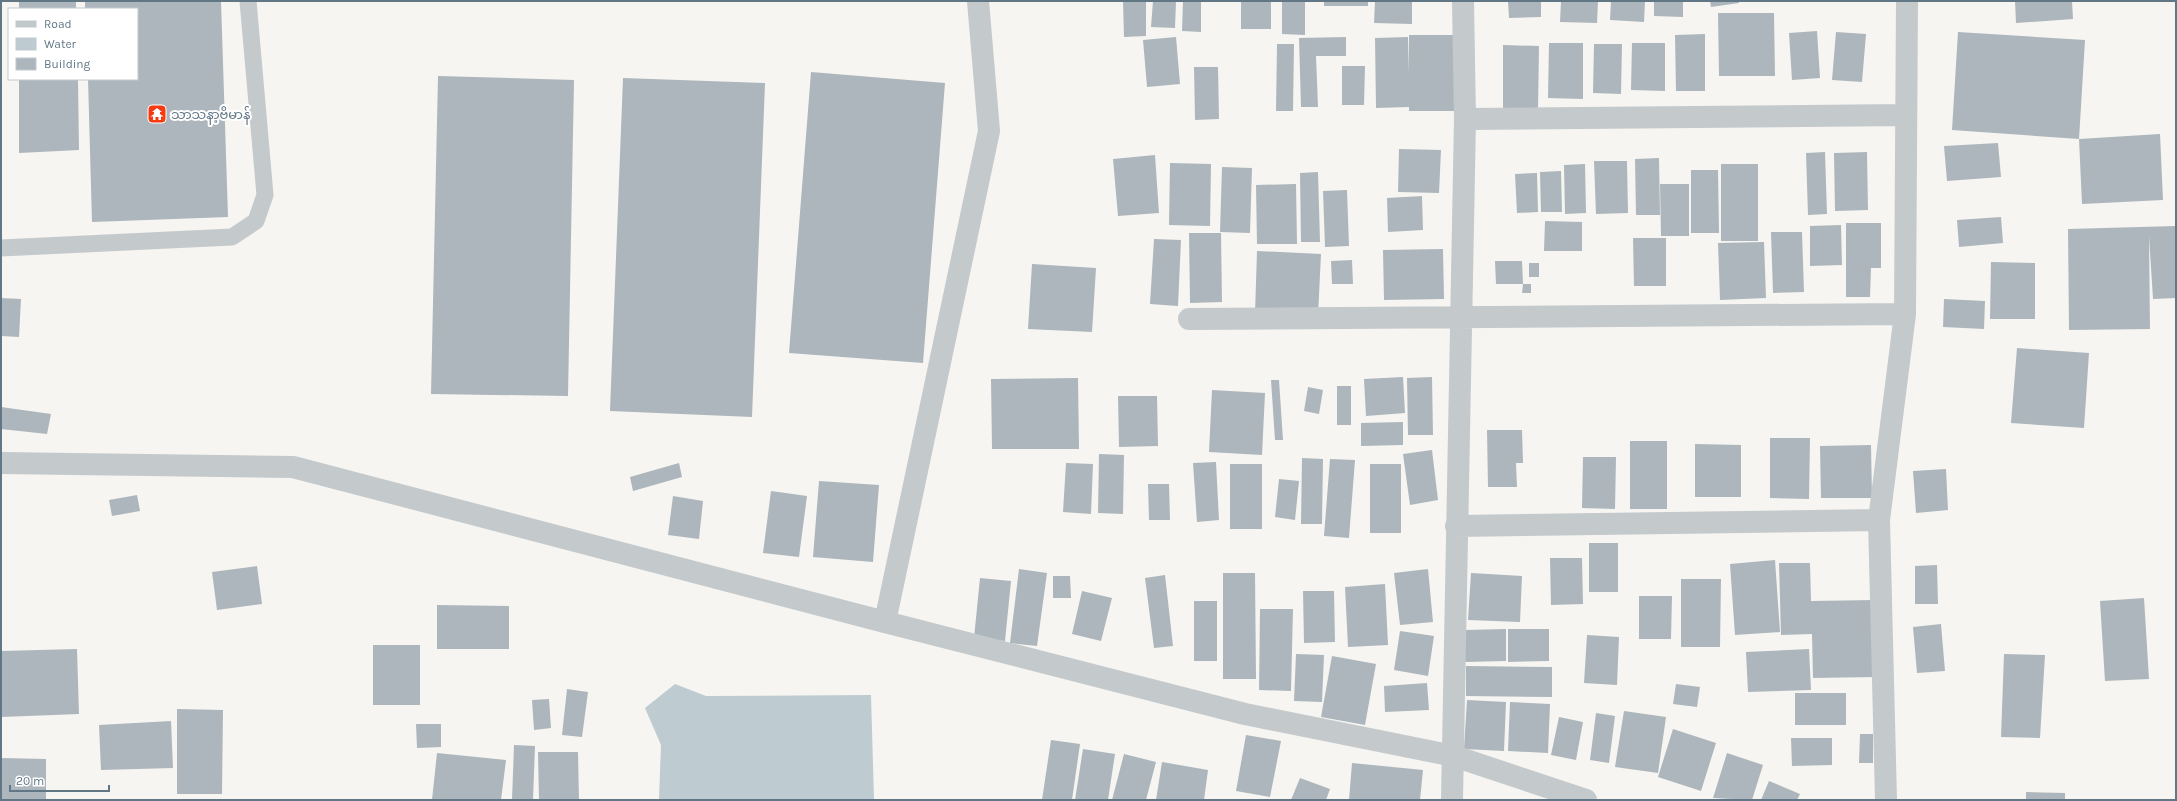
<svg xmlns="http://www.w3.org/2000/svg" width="2177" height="801" font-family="Karla,'Noto Sans Myanmar',sans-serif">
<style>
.water{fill:#becbd0}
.building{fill:#adb6bc}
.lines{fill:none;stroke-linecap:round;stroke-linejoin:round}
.lane{stroke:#c4c9cc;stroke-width:17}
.street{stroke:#c4c9cc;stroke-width:22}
.labels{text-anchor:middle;stroke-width:4;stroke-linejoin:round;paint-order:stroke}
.poi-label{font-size:13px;fill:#617786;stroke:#fff;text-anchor:start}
</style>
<rect width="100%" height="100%" fill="#f6f5f1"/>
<!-- water -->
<path class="water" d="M675,684L706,696L871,695L874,800H659L661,745L645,708Z"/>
<!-- building -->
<path class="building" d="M19,1H76V9H19Z
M85,1H221L228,217L92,222L88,79H137V9H85Z
M1123,1H1146V36L1124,37Z
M1153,1H1176L1175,28L1151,27Z
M1183,1H1201V32L1182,31Z
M1241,1H1271V29H1241Z
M1282,1H1305V35L1282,34Z
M1324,1H1368V6H1324Z
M1375,1H1412V24L1374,23Z
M1508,1H1541V17L1509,18Z
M1561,1H1598L1597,23L1560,22Z
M1611,1H1645L1644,22L1610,20Z
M1654,1H1683V17L1654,16Z
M1710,1H1739V3L1711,7Z
M2015,1H2072L2073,19L2016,23Z
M1718,13H1774L1775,76H1719Z
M1817,31L1820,78L1792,80L1789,33Z
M1836,32L1866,34L1862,82L1832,80Z
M1958,32L2085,40L2079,139L1952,130Z
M1705,34V91H1676L1675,35Z
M1409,35H1457V111H1409V107L1376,108L1375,38L1408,37L1409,74Z
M1176,37L1180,84L1147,87L1143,40Z
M1346,37V56H1316L1318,107H1301L1299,38Z
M1549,43H1583V99L1548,98Z
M1632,43H1665V91L1631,90Z
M1277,44H1294L1293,111H1276Z
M1594,44H1622L1621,94L1593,93Z
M1503,45L1539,46L1538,111H1503Z
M1342,66H1365L1364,105H1342Z
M1194,67H1218L1219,119L1195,120Z
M811,72L945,83L923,363L789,353Z
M438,76L574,80L568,396L431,394Z
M623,78L765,83L752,417L610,411Z
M19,79H78L79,150L19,153Z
M2160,134L2163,200L2082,204L2079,139Z
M1998,143L2001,177L1947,181L1944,146Z
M1399,149L1441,150L1439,193L1398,192Z
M1825,152L1827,214L1808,215L1806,153Z
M1867,152L1868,210L1835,211L1834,153Z
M1155,155L1159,213L1118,216L1113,159Z
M1659,158L1660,215H1636L1635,159Z
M1594,161H1627L1628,213L1596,214Z
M1170,163L1211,164L1210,226L1169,225Z
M1585,164L1586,213L1565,214L1564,165Z
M1721,164H1758V241H1721Z
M1222,167L1252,168L1250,233L1220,232Z
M1691,170H1718L1719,233H1691Z
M1561,171L1562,212H1541L1540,172Z
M1318,172L1320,242H1301L1300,173Z
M1537,173L1538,212L1517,213L1515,174Z
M1296,184L1297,244H1257L1256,185Z
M1660,184H1689V236H1661Z
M1347,190L1349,246L1325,247L1323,191Z
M1422,196L1423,230L1388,232L1387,198Z
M2001,217L2003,243L1959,247L1957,220Z
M1545,221L1582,222V251H1544Z
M1846,223H1881V268H1871L1870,297H1846Z
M1841,225L1842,265L1810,266V226Z
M2176,226V298L2153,299L2149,236L2150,329L2069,330L2068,229Z
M1771,232H1802L1804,292L1773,293Z
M1189,233H1221L1222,302L1190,303Z
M1633,238H1666V286H1634Z
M1154,239L1181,240L1178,306L1150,304Z
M1764,242L1766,298L1720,300L1718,243Z
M1443,249L1444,299L1384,300L1383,250Z
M1257,251L1321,254L1318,316L1255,314Z
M1352,260L1353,284H1332L1331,261Z
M1495,261H1522L1523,284H1496Z
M1991,262L2035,263V319H1990Z
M1529,263H1539V277H1529Z
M1032,264L1096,268L1092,332L1028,329Z
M1523,284H1531V293H1522Z
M1,298L21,299L19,337L1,336Z
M1944,299L1985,301L1984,329L1943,327Z
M2017,348L2089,353L2084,428L2011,423Z
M1403,377L1405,413L1366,416L1364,379Z
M1432,377L1433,435H1408L1407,378Z
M1078,378L1079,449H992L991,379Z
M1271,380H1279L1283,440H1275Z
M1337,386H1351V425H1337Z
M1308,387L1323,390L1319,414L1304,411Z
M1212,390L1265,393L1262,455L1209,452Z
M1118,396H1157L1158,446L1119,447Z
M1,407L51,414L47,434L1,429Z
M1403,422V445L1361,446V423Z
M1487,430H1522L1523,463H1516L1517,487H1488Z
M1770,438H1810L1809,499L1770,498Z
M1630,441H1667V509H1630Z
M1695,444L1741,445V497H1695Z
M1871,445L1872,498H1821L1820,446Z
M1432,450L1438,500L1410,505L1403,454Z
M1099,454L1124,455L1123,514L1098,513Z
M1583,457H1616L1615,509L1582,508Z
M1302,458L1323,459L1322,524H1301Z
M1330,459L1355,460L1349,538L1324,536Z
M1216,462L1219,520L1197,522L1193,463Z
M679,463L682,477L633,491L630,477Z
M1066,463L1093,464L1091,514L1063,512Z
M1230,464H1262V529H1230Z
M1370,464H1401V533H1370Z
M1946,469L1948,510L1916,513L1913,471Z
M1279,479L1299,481L1295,520L1275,517Z
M819,481L879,485L873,562L813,557Z
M1148,484H1169L1170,520H1149Z
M771,491L807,496L799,557L763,553Z
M137,495L140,511L112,516L109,500Z
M673,496L703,501L699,539L668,535Z
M1589,543H1618V592H1589Z
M1550,558H1582L1583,604L1551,605Z
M1775,560L1780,632L1735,635L1730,564Z
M1779,563H1810L1811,601L1875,600L1876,677L1813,678L1812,634L1781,635Z
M1937,565L1938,604H1915V566Z
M257,566L262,604L217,610L212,572Z
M1019,569L1047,573L1037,646L1010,643Z
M1428,569L1433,622L1400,625L1394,573Z
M1223,573H1255L1256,679H1223Z
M1471,573L1522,576L1520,622L1468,620Z
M1165,575L1173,646L1154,648L1145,578Z
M1053,576H1070L1071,598H1053Z
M980,578L1011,581L1005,641L974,638Z
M1681,579H1721L1720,647H1681Z
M1385,584L1388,645L1348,647L1345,587Z
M1082,591L1112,598L1101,641L1072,634Z
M1303,591H1334L1335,642L1304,643Z
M1639,596H1672L1671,639H1639Z
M2144,598L2149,679L2105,681L2100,601Z
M1194,601H1217V661H1194Z
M437,605L509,606V649H437Z
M1260,609H1293L1291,691L1259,690Z
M1941,624L1945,671L1917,673L1913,627Z
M1506,629V661L1465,662V630Z
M1508,629H1549V661L1508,662Z
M1400,631L1434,636L1428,676L1394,670Z
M1587,635L1619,637L1617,685L1584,683Z
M373,645H420V705H373Z
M77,649L79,714L1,717V651Z
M1809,649L1811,690L1748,692L1746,652Z
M1296,654L1324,655L1322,702L1294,701Z
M2004,654L2045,655L2040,738L2001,737Z
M1332,656L1376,664L1365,725L1321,717Z
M1466,666L1552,667V697L1466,696Z
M1427,683L1429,710L1385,712L1384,686Z
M1676,684L1700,687L1697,707L1673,704Z
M567,689L588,692L582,737L562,735Z
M1795,693H1846V725H1795Z
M549,699L551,728L534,730L532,700Z
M1467,700L1506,702L1504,751L1464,749Z
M1510,702L1550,704L1548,753L1508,751Z
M177,709L223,710L222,794H177Z
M1624,711L1666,717L1658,773L1615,767Z
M1596,713L1615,716L1609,763L1590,760Z
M1559,717L1583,722L1576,760L1551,755Z
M171,721L173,768L101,770L99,725Z
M416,724H441V747L417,748Z
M1673,729L1716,743L1701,791L1658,777Z
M1860,734H1873V763H1859Z
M1246,735L1281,741L1270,797L1236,791Z
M1791,738H1832V765L1792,766Z
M1051,740L1080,744L1072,800H1042Z
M514,745L535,746L533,800H512Z
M1083,749L1115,754L1108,800H1075Z
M538,752H578L579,800H539Z
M437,753L506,760L501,800H432Z
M1727,753L1763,765L1752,800L1713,798Z
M1124,754L1156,762L1146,800H1112Z
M1,758L46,759V800H1Z
M1162,762L1208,770L1204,800H1156Z
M1352,763L1423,770L1420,800H1349Z
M1300,778L1330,789L1326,800H1291Z
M1769,781L1800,794L1797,800H1761Z
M2026,792L2065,793V800H2026Z"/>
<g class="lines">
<!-- lane -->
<path class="lane" d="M1,248L232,237L256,221L265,195L248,1"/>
<!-- street -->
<path class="street" d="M1465,119L1905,115
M1189,319L1905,314
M1,463L293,467L885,622L989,131L978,1
M1456,526L1879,520
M885,622L1245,714L1454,756L1586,800
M1452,800L1465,119L1463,1
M1886,800L1879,520L1905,314L1907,1"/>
</g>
<!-- icons -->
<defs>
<g id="temple-square" transform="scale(1)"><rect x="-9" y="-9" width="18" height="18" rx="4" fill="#f63b11" stroke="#fff"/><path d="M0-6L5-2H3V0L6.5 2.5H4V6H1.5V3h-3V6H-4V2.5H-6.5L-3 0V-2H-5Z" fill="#fff"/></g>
</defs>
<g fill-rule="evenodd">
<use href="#temple-square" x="157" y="114"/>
</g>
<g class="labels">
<!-- poi labels -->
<g class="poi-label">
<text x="171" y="119">သာသနာ့ဗိမာန်</text>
</g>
</g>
<!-- border -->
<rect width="2177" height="801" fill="none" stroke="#617786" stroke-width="4"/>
<!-- legend -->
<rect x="8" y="8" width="130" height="72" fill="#ffffff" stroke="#c0c9cf"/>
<rect x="16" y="21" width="20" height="6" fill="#c4c9cc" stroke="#c0c9cf"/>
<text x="44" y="28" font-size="12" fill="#617786">Road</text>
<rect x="16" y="38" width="20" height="12" fill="#becbd0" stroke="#c0c9cf"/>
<text x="44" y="48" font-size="12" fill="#617786">Water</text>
<rect x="16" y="58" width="20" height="12" fill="#adb6bc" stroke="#c0c9cf"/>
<text x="44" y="68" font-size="12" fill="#617786">Building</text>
<!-- scale -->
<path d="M10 785v6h99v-6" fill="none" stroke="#617786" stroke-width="2"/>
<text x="16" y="785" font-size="12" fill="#617786" stroke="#ffffff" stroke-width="3" paint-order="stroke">20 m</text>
</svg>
